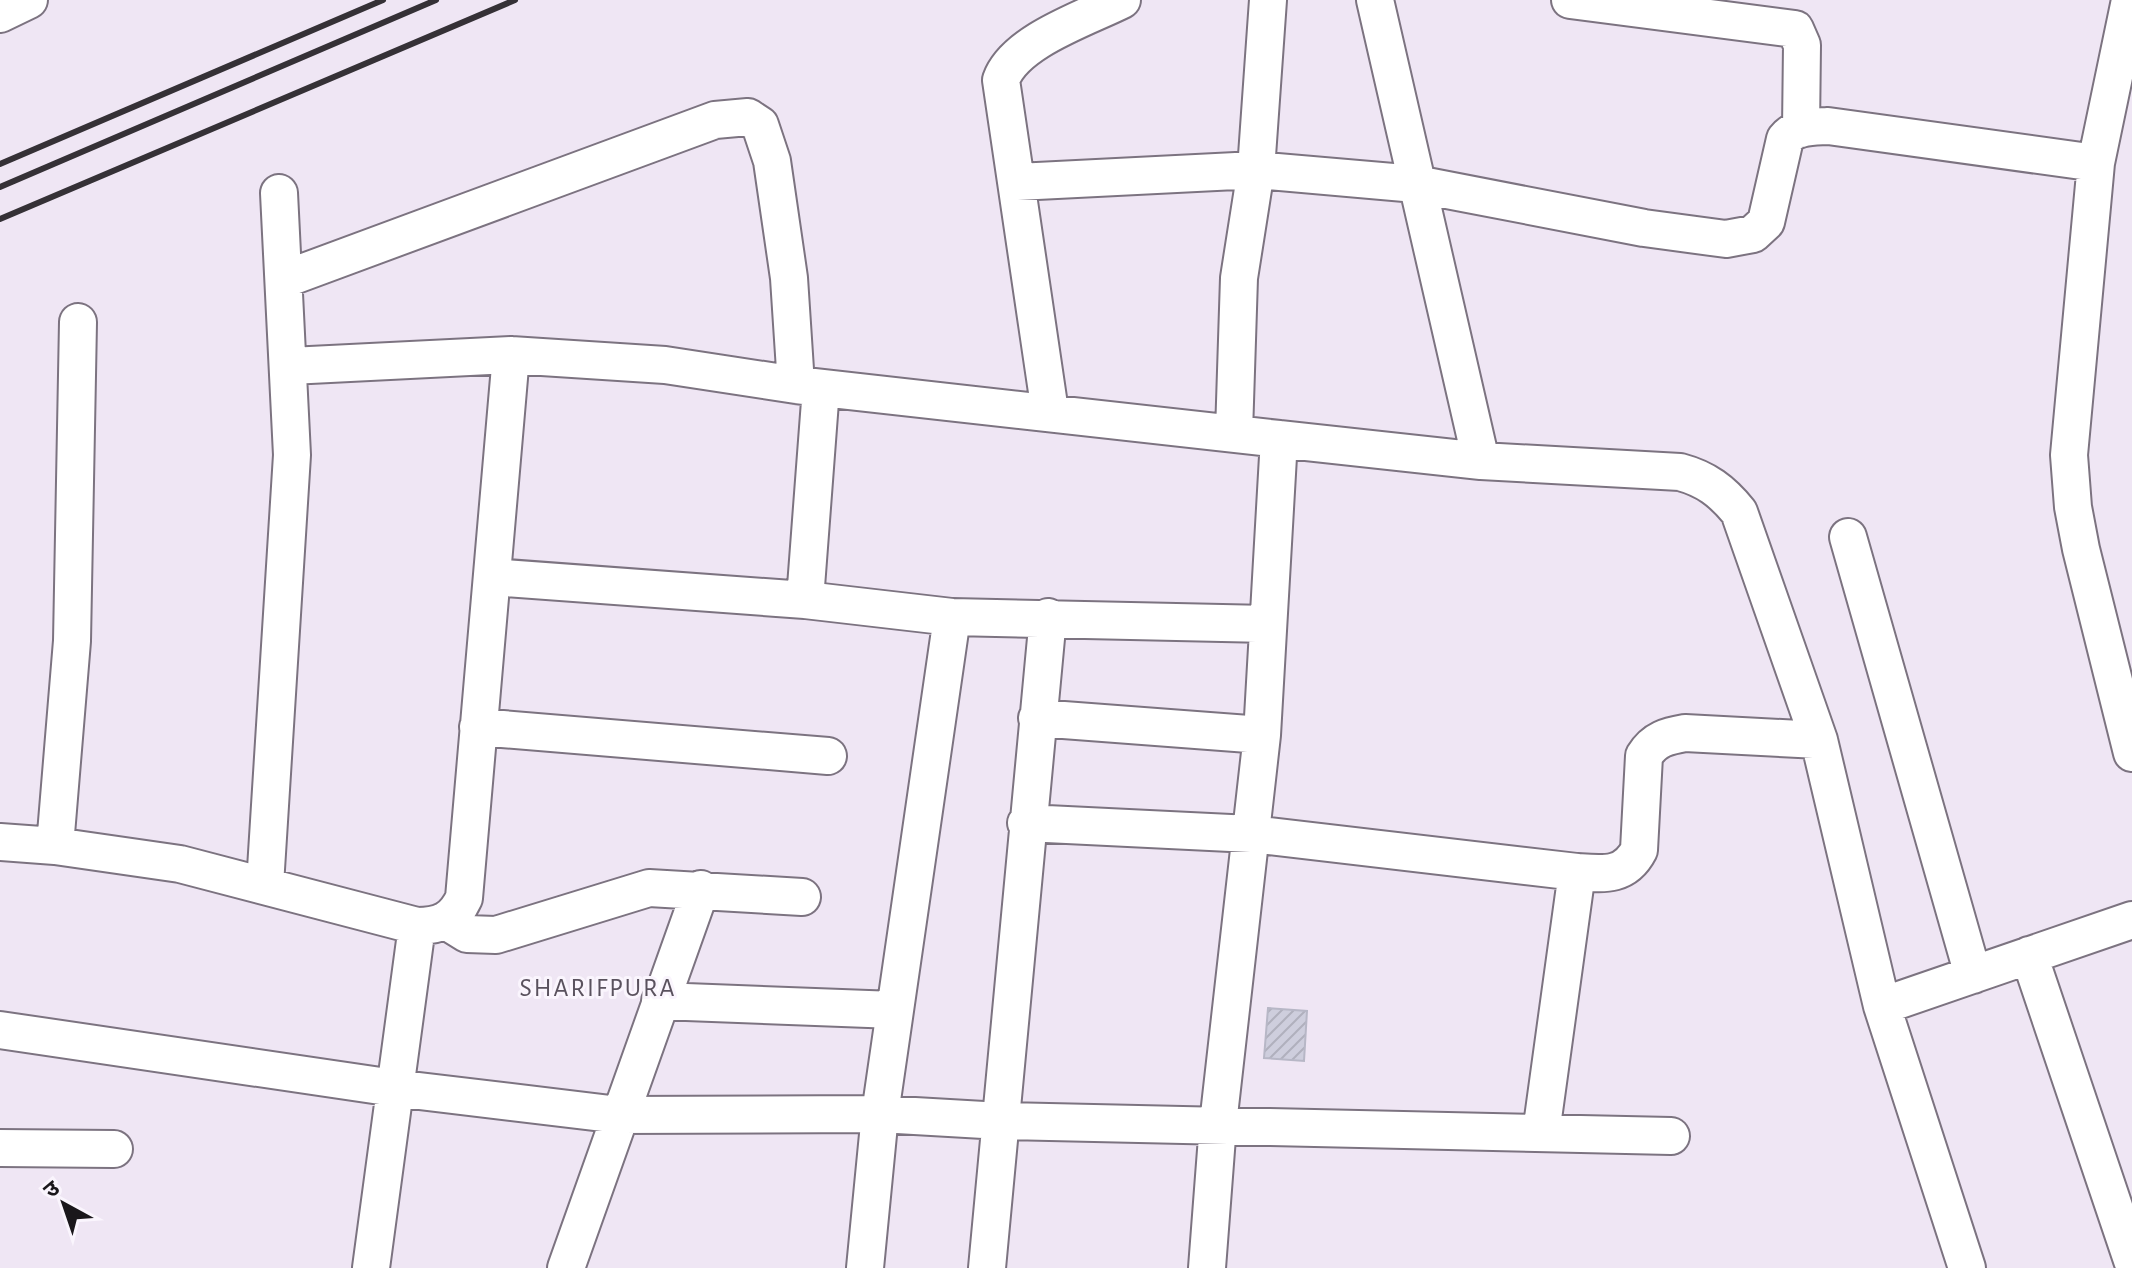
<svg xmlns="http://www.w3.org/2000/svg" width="2132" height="1268" font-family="'Alegreya Sans','Noto Sans Devanagari',sans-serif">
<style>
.building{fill:url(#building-hatch);stroke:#b7b7c6;stroke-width:2}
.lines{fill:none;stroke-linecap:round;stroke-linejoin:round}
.minor-casing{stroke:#7c7380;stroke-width:40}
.minor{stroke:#fff;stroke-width:36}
.rail{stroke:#353136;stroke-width:6}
.labels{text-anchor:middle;stroke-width:6;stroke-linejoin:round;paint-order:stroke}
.neighbourhood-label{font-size:26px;letter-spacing:2px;fill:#5a525e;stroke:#faf5fd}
</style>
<defs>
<pattern id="building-hatch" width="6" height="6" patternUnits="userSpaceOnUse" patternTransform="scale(2)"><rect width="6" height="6" fill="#cecedd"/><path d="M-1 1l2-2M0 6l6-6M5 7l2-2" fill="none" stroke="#b0b0bd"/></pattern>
</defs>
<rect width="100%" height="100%" fill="#efe6f4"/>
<!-- building -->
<path class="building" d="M1268,1008L1307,1011L1304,1061L1264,1058Z"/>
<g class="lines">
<!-- minor casing -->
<g class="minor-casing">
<path id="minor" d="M1375,0L1481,461
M1570,0L1795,29L1802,45L1801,129
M2130,0L2096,163L2069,455L2073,507L2081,549L2132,753
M0,14L29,0
M1017,182L1256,170L1416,184L1644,228L1726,239L1753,234L1766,222L1785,139C1795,126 1812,127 1828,126L2096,163
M285,279L715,120L748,117L760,125L772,161L789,278L796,385
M290,366L511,355L665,365L796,385L1279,439
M821,388L805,600L952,617L1268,624
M1050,412L1001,80C1015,41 1086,18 1122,0
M1234,433L1239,278L1256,170L1268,0
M1848,537L1973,975
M492,577L805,600
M1037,718L1262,735
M478,727L828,756
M1026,823L1251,834L1577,872
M0,842L55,846L180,864L417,926C440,926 454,920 464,898L511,355
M55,846L72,641L78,322
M265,885L292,455L279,193
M446,921L467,934L496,935L649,888L802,897
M2029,955L2132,1260
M660,1001L895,1010
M1882,1006L2132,920
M0,1030L394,1088L619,1115L880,1114L1001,1121L1671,1136
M1541,1133L1577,872C1604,874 1625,877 1639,850L1644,756C1654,739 1668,736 1685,733L1819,740
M0,1148L114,1149
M371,1268L417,926
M566,1268L701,889
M865,1268L880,1114L952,617
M987,1268L1048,617
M1207,1268L1218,1124L1262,735L1279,439L1481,461L1680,472C1706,479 1722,491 1739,512L1819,740L1882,1006L1967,1268"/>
</g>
<!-- minor -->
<use href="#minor" class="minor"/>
<!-- rail -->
<path class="rail" d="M0,164L383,0
M0,187L436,0
M0,219L515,0"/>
</g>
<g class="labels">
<!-- neighbourhood labels -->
<g class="neighbourhood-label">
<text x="598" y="996">SHARIFPURA</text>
</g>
</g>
<!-- north arrow -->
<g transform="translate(64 1204) rotate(320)" stroke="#faf5fd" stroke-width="6" paint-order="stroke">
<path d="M0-6L14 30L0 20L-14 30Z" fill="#1a171b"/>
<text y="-12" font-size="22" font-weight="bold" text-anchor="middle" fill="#1a171b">उ</text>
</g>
</svg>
